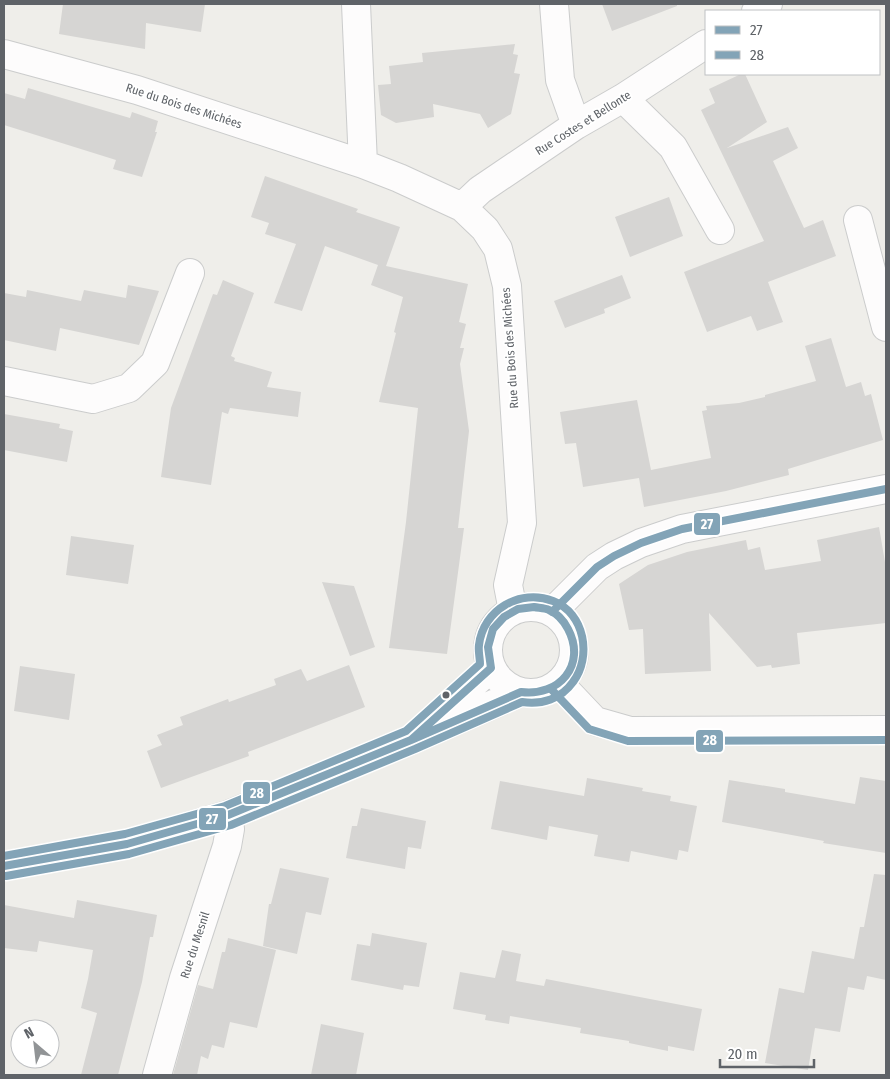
<svg xmlns="http://www.w3.org/2000/svg" width="890" height="1079" font-family="'Fira Sans Condensed',sans-serif">
<style>
.building{fill:#d6d5d3}
.lines{fill:none;stroke-linecap:round;stroke-linejoin:round}
.minor-casing{stroke:#cbcccc;stroke-width:30}
.minor{stroke:#fdfcfc;stroke-width:28}
.bus-1-casing{stroke:#fff;stroke-width:11}
.bus-2-casing{stroke:#fff;stroke-width:11}
.bus-1{stroke:#83a4b7;stroke-width:8}
.bus-2{stroke:#83a4b7;stroke-width:8}
.bus-dot{fill:#5f6368;stroke:#fff;stroke-width:2}
.labels{text-anchor:middle;stroke-width:4;stroke-linejoin:round;paint-order:stroke}
.street-label{font-size:12px;fill:#5f6368;stroke:#fff}
.line-badge{stroke:#fff;stroke-width:2}
.badge-label{font-size:14px;text-anchor:middle;font-weight:bold;fill:#fff}
</style>
<rect width="100%" height="100%" fill="#efeeea"/>
<!-- building -->
<path class="building" d="M63,4H205L201,32L146,23L145,49L59,34Z
M602,4H677V6L612,31Z
M515,44L513,54L518,55L514,73L520,74L511,114L488,128L480,114L433,104L434,117L396,123L381,115L378,85L391,84L389,66L423,62L422,53Z
M741,74H745L767,122L727,148L788,127L798,148L773,161L804,228L823,220L836,256L768,282L783,322L757,331L751,316L707,332L684,272L764,241L701,110L715,103L709,89Z
M28,88L130,118L132,112L158,121L155,132H157L142,177L113,169L116,160L4,125V93L25,99Z
M265,176L358,209L356,212L400,227L386,266L468,284L459,322L466,324L460,348H464L460,364L469,431L458,528H464L447,654L389,648L406,522L418,408L379,402L396,333L394,332L403,297L371,285L378,265L325,246L302,311L274,303L296,244L265,234L269,223L251,217Z
M669,197L683,236L630,257L615,217Z
M622,275L631,298L604,309L605,313L565,328L554,301Z
M223,280L254,293L231,356L235,358L234,361L272,372L267,387L301,392L298,417L230,408L228,414L222,412L211,485L161,477L171,408L213,294L217,295Z
M128,285L159,291L139,345L60,328L56,351L4,340V293L26,297L27,290L81,301L84,290L126,298Z
M831,338L846,387L861,382L865,396L871,394L883,440L788,469L789,475L726,491L644,507L639,478L583,487L576,443L565,444L560,412L637,400L651,470L711,458L702,411L707,410L706,406L739,403L765,397V395L816,381L805,346Z
M4,414L60,424L59,428L73,431L67,462L4,450Z
M879,527L886,568V623L797,633L800,664L772,668L771,665L757,667L709,613L711,671L645,674L643,629L629,630L619,584L648,565L687,552L746,540L748,550L760,547L765,570L821,561L817,540Z
M71,536L134,545L128,584L66,575Z
M322,582L354,586L375,647L350,656Z
M349,665L365,707L248,752L249,756L161,788L147,751L162,745L157,735L183,725L180,717L228,699L229,702L276,685L274,679L301,669L307,681Z
M20,666L75,674L69,720L14,711Z
M860,777L886,781V853L823,843L824,841L722,822L729,780L785,789V792L855,804Z
M587,778L643,788L642,791L671,796L670,801L697,806L688,852L679,850L677,860L631,851L629,862L594,856L598,835L549,826L547,840L491,829L500,781L584,796Z
M361,808L426,821L421,849L408,847L405,869L346,858L352,826H357Z
M280,868L329,878L321,915L306,912L297,954L263,946L269,904H271Z
M874,874L886,875V980L867,976L864,990L848,987L840,1032L815,1028L808,1070L765,1063L779,988L804,993L812,951L854,959L860,927H864Z
M77,900L157,915L153,937H150L142,982L118,1075H81L97,1013L81,1008L88,979L93,950L39,941L37,952L4,948V905L74,918Z
M372,933L427,943L419,987L404,985L403,990L351,980L357,944L370,946Z
M228,938L276,950L257,1028L230,1022L224,1048L212,1045L208,1059L201,1056L197,1075H173L198,985L213,989L222,952H225Z
M502,950L521,954L516,981L544,986L546,979L702,1009L694,1051L668,1046V1051L629,1043V1041L580,1033L581,1028L510,1016L509,1024L485,1020L486,1015L453,1009L460,972L495,978Z
M321,1024L364,1033L356,1075H311Z"/>
<g class="lines">
<!-- minor casing -->
<g class="minor-casing">
<path id="minor" d="M356,4L363,164
M554,4L560,80L576,125
M756,11L768,4
M4,54L137,90L363,164L399,178L462,207L485,229L498,249L507,286L522,523L508,585L513,611
M623,98L673,147L720,230
M462,207L480,190L576,125L623,98L706,44
M858,220L886,327
M4,381L93,399L129,388L155,363L190,273
M488 650a43 43 0 1 1 86 0a43 43 0 1 1-86 0Z
M552,612L597,567L614,556L641,543L682,529L886,489
M559,683L595,721L630,731L886,730
M429,724L491,668
M4,866L127,844L228,815L411,740L521,692
M157,1075L184,978L227,846L230,829L228,815"/>
</g>
<!-- minor -->
<use href="#minor" class="minor"/>
<!-- bus-1 casing -->
<g class="bus-1-casing">
<path id="bus-1" d="M534,607C539,608 545,608 549,610C558,614 564,621 568,629C587,665 559,697 521,692L411,740L491,668L488,647L493,629L504,617L518,609Z
M552,612L597,567L614,556L641,543L682,529L886,489
M4,866L127,844L228,815L411,740"/>
</g>
<!-- bus-2 casing -->
<g class="bus-2-casing">
<path id="bus-2" d="M552,690L589,729L628,741L886,740
M4,856L125,834L225,806L406,731L480,664C480,658 478,651 479,645C483,610 520,588 553,601C585,613 592,657 573,682C561,699 542,705 522,702L415,749L231,825L129,854L6,876"/>
</g>
<!-- bus-1 -->
<use href="#bus-1" class="bus-1"/>
<!-- bus-2 -->
<use href="#bus-2" class="bus-2"/>
</g>
<!-- markers -->
<circle class="bus-dot" cx="446" cy="695" r="4.5"/>
<g class="labels">
<!-- street labels -->
<g class="street-label">
<text transform="translate(184 106) rotate(18)" y="4">Rue du Bois des Michées</text>
<text transform="translate(583 123) rotate(-32)" y="4">Rue Costes et Bellonte</text>
<text transform="translate(510 348) rotate(-94)" y="4">Rue du Bois des Michées</text>
<text transform="translate(195 945) rotate(-72)" y="4">Rue du Mesnil</text>
</g>
</g>
<g class="line-badge">
<rect x="693" y="512" width="28" height="24" rx="5" fill="#83a4b7"/>
<rect x="695" y="729" width="29" height="24" rx="5" fill="#83a4b7"/>
<rect x="242" y="781" width="29" height="24" rx="5" fill="#83a4b7"/>
<rect x="198" y="807" width="29" height="24" rx="5" fill="#83a4b7"/>
</g>
<g class="badge-label">
<text x="707" y="529">27</text>
<text x="710" y="745">28</text>
<text x="257" y="798">28</text>
<text x="212" y="824">27</text>
</g>
<!-- border -->
<rect width="890" height="1079" fill="none" stroke="#5f6368" stroke-width="10"/>
<!-- legend -->
<rect x="705" y="10" width="175" height="65" fill="#ffffff" stroke="#bfc1c3"/>
<rect x="715" y="26" width="25" height="8" fill="#83a4b7" stroke="#bfc1c3"/>
<text x="750" y="35" font-size="15" fill="#5f6368">27</text>
<rect x="715" y="51" width="25" height="8" fill="#83a4b7" stroke="#bfc1c3"/>
<text x="750" y="60" font-size="15" fill="#5f6368">28</text>
<!-- north arrow -->
<g transform="translate(35 1044) rotate(332)"><circle r="24" fill="#ffffff" stroke="#bfc1c3"/>
<path d="M0-4L9 19L0 12L-9 19Z" fill="#919496"/>
<text y="-8" font-size="14" font-weight="bold" text-anchor="middle" fill="#5f6368">N</text>
</g>
<!-- scale -->
<path d="M720 1059v8h94v-8" fill="none" stroke="#5f6368" stroke-width="2.5"/>
<text x="728" y="1059" font-size="15" fill="#5f6368" stroke="#ffffff" stroke-width="4" paint-order="stroke">20 m</text>
</svg>
